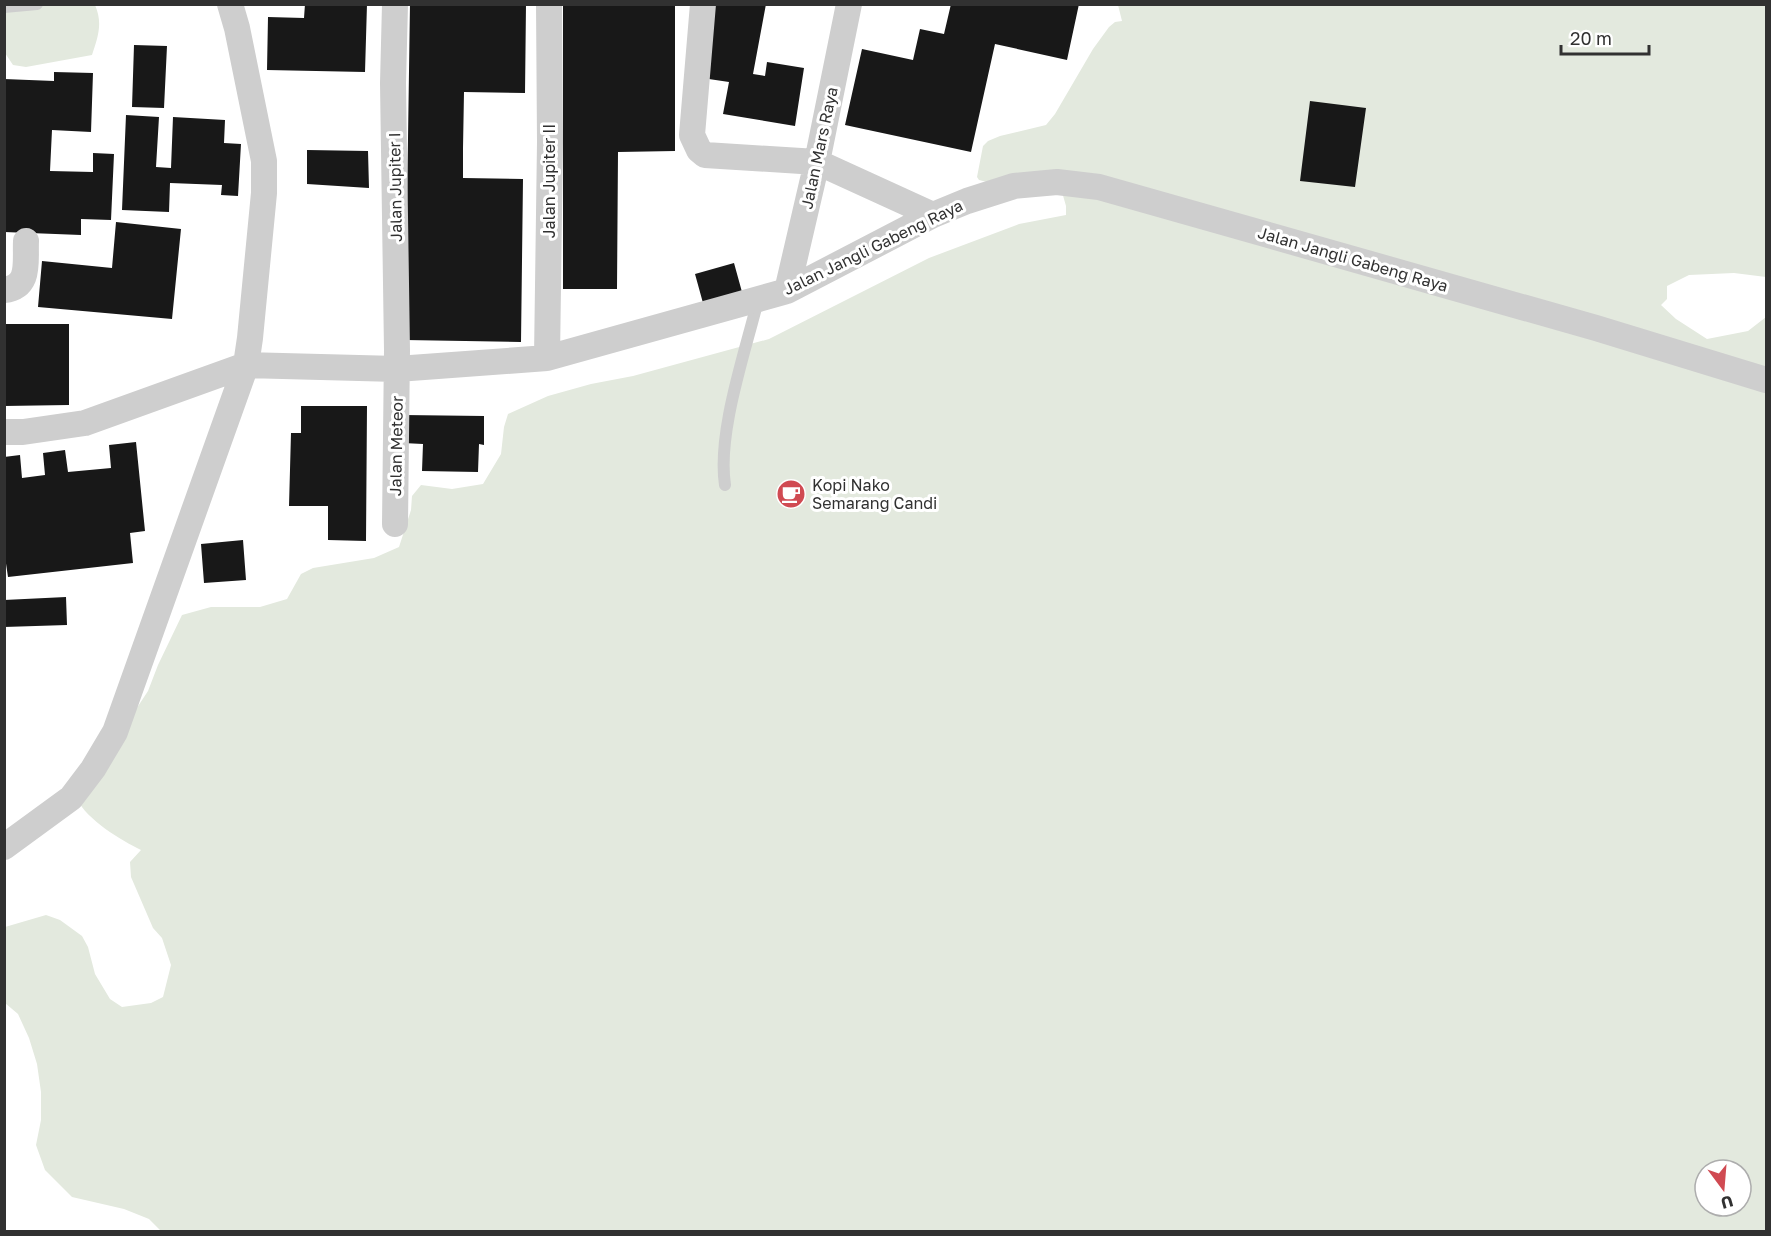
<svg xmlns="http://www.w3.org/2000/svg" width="1771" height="1236" font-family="'Golos Text',sans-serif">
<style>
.green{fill:#e3e9de;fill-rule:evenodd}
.building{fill:#181818}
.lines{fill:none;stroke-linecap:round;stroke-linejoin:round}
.lane{stroke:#cecece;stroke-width:12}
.street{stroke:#cecece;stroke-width:26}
.labels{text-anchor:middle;stroke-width:6;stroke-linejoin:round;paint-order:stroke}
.street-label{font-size:16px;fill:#313131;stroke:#fff}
.poi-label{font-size:16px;fill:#313131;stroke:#fff;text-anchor:start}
</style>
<rect width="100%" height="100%" fill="#fff"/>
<!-- green -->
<path class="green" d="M5,5H95C103,23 98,37 92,55L26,67L13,65L5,53Z
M1118,5H1766V277L1734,273L1689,275L1667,286V299L1661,305L1676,319L1707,339L1748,331L1766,317V1231H161L149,1219L124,1209L72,1197L45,1170L36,1145L41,1120V1092L37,1064L29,1038L18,1014L5,1003V927L46,915L60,920L82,936L88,947L95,974L110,999L122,1007L151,1003L163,997L171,965L162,938L153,928L131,877L130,862L141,850C121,840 87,820 77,799L148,691L158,665L182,615L211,607H260L287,599L301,574L313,568L374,558L399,547L411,510L412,496L421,485L452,489L483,484L501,454L504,427L508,414L548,396L591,384L633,376L769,339L929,258L1019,224L1066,215V206L1060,185L991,183L979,180L977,177L983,146L988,141L1000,136L1046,125L1055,114L1093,49L1109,27L1115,22L1122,21ZM1705,1170H1741V1206H1705Z"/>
<!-- building -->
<path class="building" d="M305,4H367L365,72L267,70L268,17L304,18Z
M410,4H526L525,93L464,92L463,148V178L523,179L521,342L405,340Z
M563,4H675V151L618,152L617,289H563Z
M715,4H766L753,74L765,76L767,62L804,68L795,126L723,114L729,82L702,78Z
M951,4H1079L1067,60L995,44L971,152L845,125L862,49L913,60L920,29L944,34Z
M134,45L167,46L164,108L132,107Z
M54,72L93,73L91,132L52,130L50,171L93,172V153L114,154L111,220L81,219V235L4,232V79L54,81Z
M1310,101L1366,108L1355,187L1300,181Z
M126,115L159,117L156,167L171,168L173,117L225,120L224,143L241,144L238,196L221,195L222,185L170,183L169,212L122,210Z
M307,150L368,151L369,188L307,184Z
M116,222L181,229L172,319L38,307L42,261L112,268Z
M734,263L742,292L703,303L695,274Z
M4,324H69V405L4,406Z
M301,406H367L366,541L328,540V506H289L291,433H301Z
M403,415L484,416V445L479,444L478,472L422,471L423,444L403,443Z
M136,442L145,531L130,533L133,563L8,577L4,550V457L20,455L22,478L45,475L43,453L65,450L68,472L111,468L109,445Z
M243,540L246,580L204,583L201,544Z
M66,597L67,625L4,627V600Z"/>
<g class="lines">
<!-- lane -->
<path class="lane" d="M4,7L37,4
M725,485C717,433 745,353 758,300"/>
<!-- street -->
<path class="street" d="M395,4L393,83L397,350L395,524
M703,4L692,135L699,150L705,155L817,162L933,215
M4,290C31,287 25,262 26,241
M787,291L817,162L849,4
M547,358L550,142L549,4
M4,432H23L85,423L246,365L397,369L547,358L787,291L933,215L967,201L1014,186L1057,182L1099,187L1596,328L1766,380
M4,847L71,798L93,769L115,732L246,365L250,338L264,193V161L237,28L230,4"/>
</g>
<!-- icons -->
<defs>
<g id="cafe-disc" transform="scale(1.5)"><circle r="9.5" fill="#d04a52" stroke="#fff"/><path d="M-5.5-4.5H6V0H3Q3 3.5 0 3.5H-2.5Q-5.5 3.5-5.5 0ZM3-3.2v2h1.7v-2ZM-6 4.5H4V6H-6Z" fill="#fff"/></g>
</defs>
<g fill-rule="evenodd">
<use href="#cafe-disc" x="791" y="494"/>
</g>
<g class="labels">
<!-- street labels -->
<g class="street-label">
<text transform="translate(819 148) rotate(-78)" y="6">Jalan Mars Raya</text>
<text transform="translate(549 181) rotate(-90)" y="6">Jalan Jupiter II</text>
<text transform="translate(395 187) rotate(-91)" y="6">Jalan Jupiter I</text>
<text transform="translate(873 247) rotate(-26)" y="6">Jalan Jangli Gabeng Raya</text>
<text transform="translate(1353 259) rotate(16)" y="6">Jalan Jangli Gabeng Raya</text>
<text transform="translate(396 446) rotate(-89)" y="6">Jalan Meteor</text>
</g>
<!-- poi labels -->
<g class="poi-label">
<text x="812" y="491">Kopi Nako<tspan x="812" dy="18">Semarang Candi</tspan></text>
</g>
</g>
<!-- border -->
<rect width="1771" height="1236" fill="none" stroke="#313131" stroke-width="12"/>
<!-- north arrow -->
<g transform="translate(1723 1188) rotate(164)"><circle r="28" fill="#ffffff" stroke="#adadad" stroke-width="1.5"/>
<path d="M0-4.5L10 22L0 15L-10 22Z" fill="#d04a52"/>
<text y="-9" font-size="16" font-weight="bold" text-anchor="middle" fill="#313131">U</text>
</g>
<!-- scale -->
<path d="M1561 45v9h88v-9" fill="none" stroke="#313131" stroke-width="3"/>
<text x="1570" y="45" font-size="18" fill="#313131" stroke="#ffffff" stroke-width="4.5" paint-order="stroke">20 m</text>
</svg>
